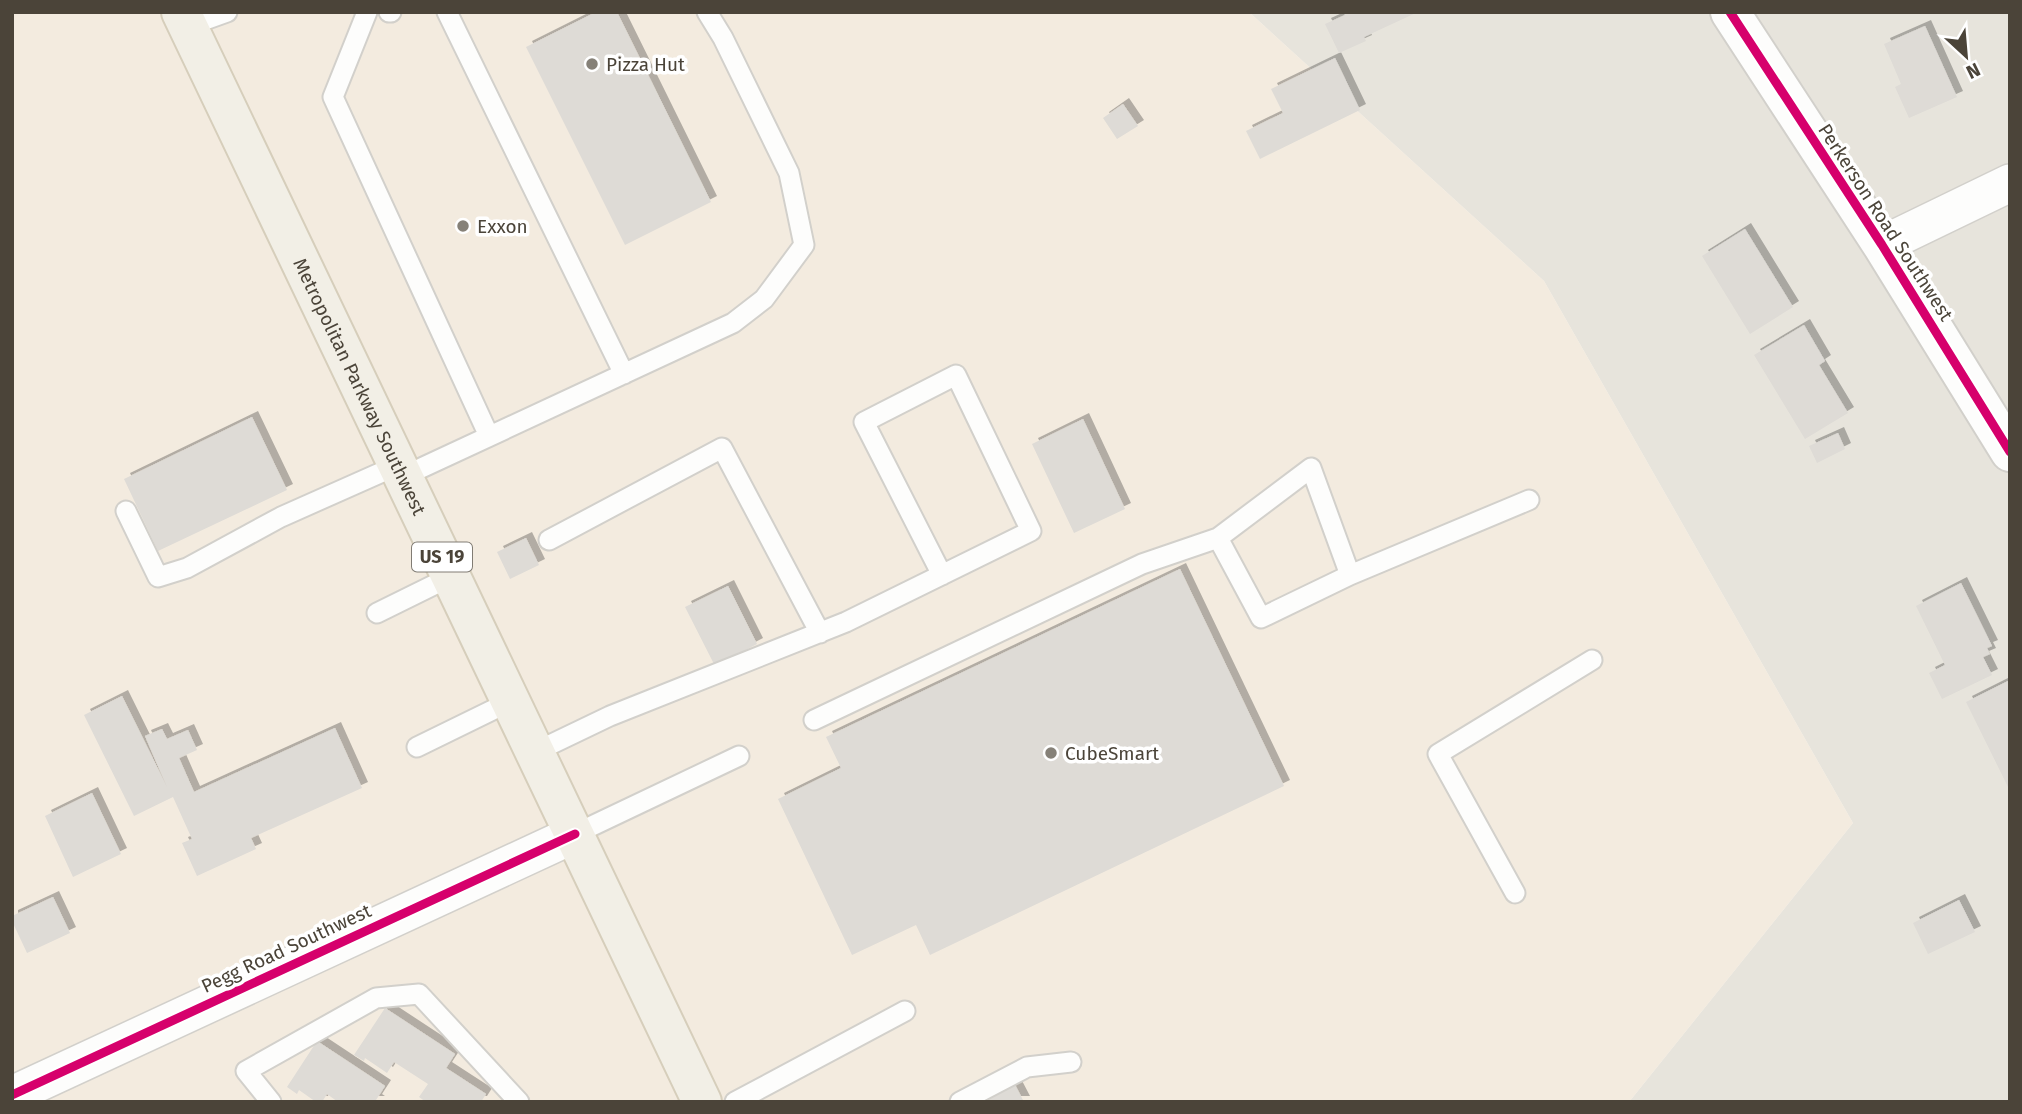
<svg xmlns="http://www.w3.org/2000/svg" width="2022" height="1114" font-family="'Fira Sans',sans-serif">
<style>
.residential{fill:#e7e4dc}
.commercial{fill:#f3ebdf}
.building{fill:#dedbd6;filter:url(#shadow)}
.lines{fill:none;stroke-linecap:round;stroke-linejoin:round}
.service-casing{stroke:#d2d0cb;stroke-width:23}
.minor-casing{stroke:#d2d0cb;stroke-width:40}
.tertiary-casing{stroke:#d2d0cb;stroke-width:42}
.primary-casing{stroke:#d6cebb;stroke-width:42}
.service{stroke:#fdfdfc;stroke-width:19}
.minor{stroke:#fdfdfc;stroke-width:37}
.tertiary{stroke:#fdfdfc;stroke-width:38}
.primary{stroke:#f2efe6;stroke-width:38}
.cycleway-casing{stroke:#fff;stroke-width:13}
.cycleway{stroke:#d6006c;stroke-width:9}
.poi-dot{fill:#868178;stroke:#fff;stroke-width:2.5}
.labels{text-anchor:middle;stroke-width:7;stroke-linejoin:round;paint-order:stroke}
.shield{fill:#fff;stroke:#817c74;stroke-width:2}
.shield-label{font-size:18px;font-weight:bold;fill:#4b4439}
.poi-label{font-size:19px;fill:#4b4439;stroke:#fff;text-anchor:start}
.street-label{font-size:19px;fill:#4b4439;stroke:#fff}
</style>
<defs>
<filter id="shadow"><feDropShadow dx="6" dy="-6" stdDeviation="0" flood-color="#0004"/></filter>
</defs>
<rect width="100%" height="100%" fill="#f4f2ee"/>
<!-- residential -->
<path class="residential" d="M1249,12H2010V1102H1629L1853,823L1544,281Z"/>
<!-- commercial -->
<path class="commercial" d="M12,12H1249L1544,281L1853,823L1629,1102H12Z"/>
<!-- building -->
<path class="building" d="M596,12H617L711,202L625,245L526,47Z
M1344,12H1418L1364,37L1366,41L1339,53L1325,24L1345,15Z
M1925,26L1957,97L1909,118L1895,87L1901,84L1884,44Z
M1335,58L1360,110L1260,159L1246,131L1283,113L1271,89Z
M1123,104L1138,126L1117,139L1103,118Z
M1745,229L1793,307L1750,334L1702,256Z
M1804,325L1825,361L1819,365L1848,413L1805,439L1754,355Z
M252,417L287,490L158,551L124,479Z
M1083,419L1125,509L1074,533L1032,444Z
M1838,433L1845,449L1817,463L1809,446Z
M526,538L539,565L510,579L497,552Z
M1180,569L1284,786L930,955L916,925L852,955L778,799L841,768L826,737Z
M1961,583L1992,646L1987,648L1990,654L1983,657L1992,675L1942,699L1929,673L1945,665L1916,606Z
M728,586L757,644L715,666L685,607Z
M2010,680V791L1966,702Z
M122,696L167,787L145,736L162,729L167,739L188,730L197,750L179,758L194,792L335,728L362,788L251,838L256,849L197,876L182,843L192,839L173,797L134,816L84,715Z
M92,793L121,854L73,877L45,816Z
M53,897L70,933L27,953L12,921V916Z
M1959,900L1975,932L1928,954L1913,923Z
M385,1008L455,1054L446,1068L486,1094L481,1102H426L419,1097L428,1084L394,1062L387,1073L365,1058L364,1061L354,1055Z
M317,1041L385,1086L376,1100L379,1102H338L327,1094L322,1102H316L299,1090L297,1094L287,1087Z
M1012,1079L1024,1102H968Z"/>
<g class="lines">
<!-- service casing -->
<g class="service-casing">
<path id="service" d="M367,12L333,97L489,436
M389,12H391
M447,12L624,374
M188,26L227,12
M404,476L733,323L764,299L804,245L789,173L723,38L707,12
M126,511L158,577L187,568L281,517L398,465
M1218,538L1261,618L1350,575L1529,500
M549,540L722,448L820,633
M377,613L452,576
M814,720L1142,564L1218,538L1311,468L1350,575
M417,747L511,701
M535,752L610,716L846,622L1031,531L956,375L864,422L942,575
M575,834L739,756
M1515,893L1438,754L1592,660
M271,1102L246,1071L376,998L419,994L519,1102
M735,1102L905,1011
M960,1102L1027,1067L1071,1062"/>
</g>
<!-- minor casing -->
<g class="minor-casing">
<path id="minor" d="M1882,245L2010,183
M12,1095L575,834"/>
</g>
<!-- tertiary casing -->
<g class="tertiary-casing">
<path id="tertiary" d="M1730,12L1882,245L2010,452"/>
</g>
<!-- primary casing -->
<g class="primary-casing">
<g id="primary">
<path id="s1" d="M181,12L702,1102"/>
</g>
</g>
<!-- service -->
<use href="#service" class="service"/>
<!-- minor -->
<use href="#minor" class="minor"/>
<!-- tertiary -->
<use href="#tertiary" class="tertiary"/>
<!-- primary -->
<use href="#primary" class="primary"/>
<!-- cycleway casing -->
<g class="cycleway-casing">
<path id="cycleway" d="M1730,12L1882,245L2010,452
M12,1095L575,834"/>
</g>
<!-- cycleway -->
<use href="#cycleway" class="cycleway"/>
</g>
<!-- markers -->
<g class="poi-dot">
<circle cx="592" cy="64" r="7"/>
<circle cx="463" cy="226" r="7"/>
<circle cx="1051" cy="753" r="7"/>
</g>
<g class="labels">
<!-- shield labels -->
<rect class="shield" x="412" y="542.5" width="60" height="29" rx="5"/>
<g class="shield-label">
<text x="442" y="563">US 19</text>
</g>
<!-- poi labels -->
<g class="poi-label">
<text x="606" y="71">Pizza Hut</text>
<text x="477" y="233">Exxon</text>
<text x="1065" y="760">CubeSmart</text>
</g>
<!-- street labels -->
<g class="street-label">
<text transform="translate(1886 222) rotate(57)" y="7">Perkerson Road Southwest</text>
<text dy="7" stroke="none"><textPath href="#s1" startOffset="415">Metropolitan Parkway Southwest</textPath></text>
<text transform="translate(286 948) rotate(-25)" y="7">Pegg Road Southwest</text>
</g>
</g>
<!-- border -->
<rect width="2022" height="1114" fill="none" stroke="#4b4439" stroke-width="28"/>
<!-- north arrow -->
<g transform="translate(1966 56) rotate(154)" stroke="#ffffff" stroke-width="5" paint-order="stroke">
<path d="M0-5L12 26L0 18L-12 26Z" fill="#4b4439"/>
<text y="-10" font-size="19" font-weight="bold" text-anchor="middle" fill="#4b4439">N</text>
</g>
</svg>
